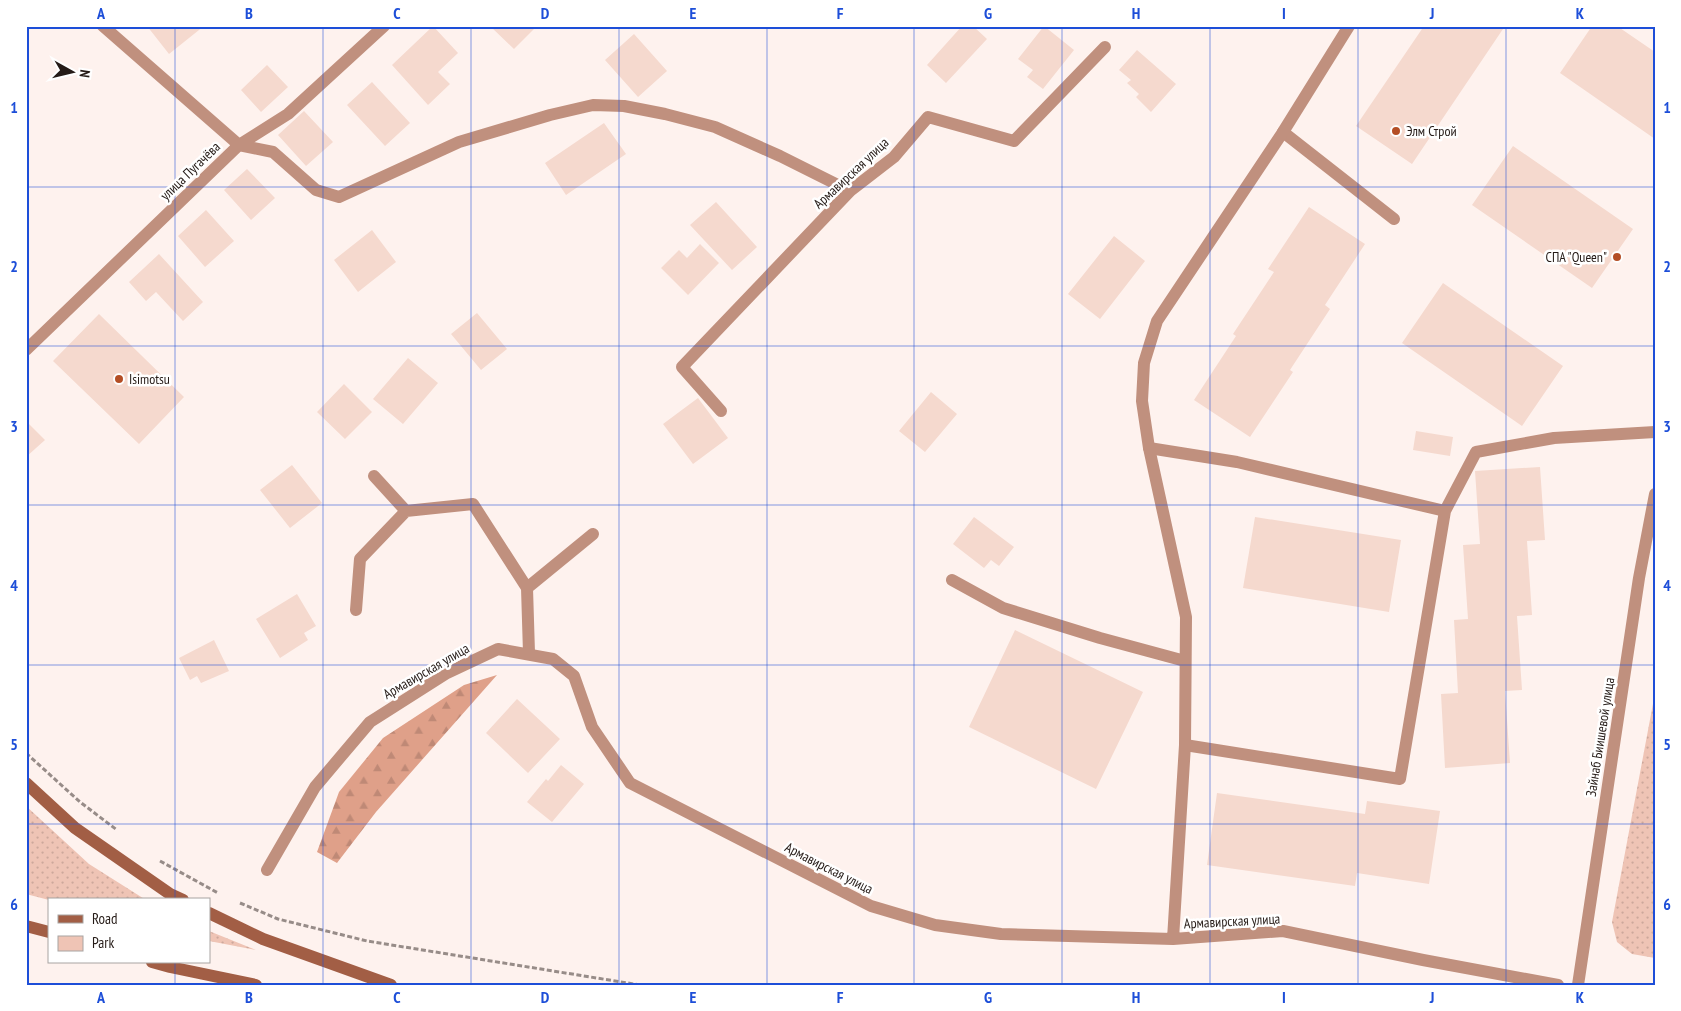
<svg xmlns="http://www.w3.org/2000/svg" width="1681" height="1011" font-family="'PT Sans Narrow',sans-serif">
<style>
.green{fill:url(#green-dots)}
.forest{fill:url(#forest-firs)}
.building{fill:#f5d9ce}
.lines{fill:none;stroke-linecap:round;stroke-linejoin:round}
.path{stroke:#978c88;stroke-width:3;stroke-dasharray:5 2.5;stroke-linecap:butt}
.service{stroke:#c0907e;stroke-width:12}
.minor{stroke:#c0907e;stroke-width:12}
.secondary{stroke:#a25e45;stroke-width:12}
.grid{fill:none;stroke:#1d4ed8;stroke-width:1;stroke-opacity:0.55}
.poi-dot{fill:#b44e25;stroke:#fff;stroke-width:2}
.labels{text-anchor:middle;stroke-width:5;stroke-linejoin:round;paint-order:stroke}
.poi-label{font-size:14px;fill:#251b17;stroke:#fff;text-anchor:start}
.street-label{font-size:14px;fill:#251b17;stroke:#fff}
.neatline{fill:none;stroke:#1d4ed8;stroke-width:2}
.grid-label{font-size:16px;text-anchor:middle;font-weight:bold;fill:#1d4ed8}
</style>
<defs>
<pattern id="green-dots" width="8" height="8" patternUnits="userSpaceOnUse" patternTransform="scale(1.25)"><rect width="8" height="8" fill="#efc4b5"/><path d="M2 2h.1M6 6h.1" fill="none" stroke="#cda89b" stroke-width="1.8" stroke-linecap="round"/></pattern>
<pattern id="forest-firs" width="22" height="20" patternUnits="userSpaceOnUse" patternTransform="scale(1.25)"><rect width="22" height="20" fill="#dfa089"/><path d="M5 1l3.5 6h-7zM16 11l3.5 6h-7z" fill="#bf8976"/></pattern>
</defs>
<rect width="100%" height="100%" fill="#fef2ee"/>
<!-- green -->
<path class="green" d="M1655,693V958L1632,954L1617,942L1612,922Z
M26,806L89,864L146,900H49L26,894Z
M209,931L256,950L209,941Z"/>
<!-- forest -->
<path class="forest" d="M497,675L376,812L337,863L317,852L339,792L383,738L464,685Z"/>
<!-- building -->
<path class="building" d="M147,26H204L169,54Z
M433,26L458,53L438,72L450,84L428,105L392,65Z
M490,26H531L534,29L514,49Z
M962,26H973L987,39L946,83L927,65Z
M1044,26L1074,50L1043,89L1027,77L1033,70L1018,59Z
M1424,26H1505L1412,164L1356,126Z
M1592,26H1617L1655,52V139L1560,73Z
M634,34L667,71L638,97L605,60Z
M1137,50L1176,84L1151,112L1136,97L1139,94L1127,83L1131,80L1119,70Z
M267,65L288,87L261,112L241,90Z
M372,82L410,123L385,146L347,105Z
M304,111L333,142L306,166L278,135Z
M604,123L626,154L566,195L545,163Z
M1513,146L1633,229L1592,288L1472,205Z
M247,169L275,198L251,220L224,190Z
M716,202L757,247L732,270L690,225Z
M1309,207L1365,244L1325,305L1330,309L1290,370L1293,372L1250,437L1194,400L1236,336L1233,334L1274,272L1268,269Z
M206,210L234,241L205,267L178,236Z
M372,230L396,262L358,292L334,260Z
M1114,236L1145,261L1100,319L1068,294Z
M700,244L719,263L688,295L661,268L679,250L687,258Z
M159,254L203,302L183,321L156,292L146,301L129,282Z
M1443,283L1563,366L1522,426L1402,343Z
M477,313L507,349L481,370L451,334Z
M99,314L184,397L139,444L53,361Z
M408,358L438,383L403,424L373,399Z
M344,384L372,412L345,439L317,412Z
M931,392L957,414L925,452L899,431Z
M698,398L728,438L693,464L663,424Z
M26,421L45,440L26,457Z
M1416,431L1453,437L1450,456L1413,450Z
M292,465L322,503L290,528L260,490Z
M1540,467L1545,540L1527,541L1532,615L1517,616L1522,690L1505,691L1510,763L1445,768L1441,694L1458,693L1454,620L1468,619L1463,545L1480,544L1475,471Z
M974,517L1014,547L999,566L991,560L984,568L953,544Z
M1255,517L1401,540L1389,612L1243,588Z
M297,594L316,626L304,633L308,640L280,658L256,619Z
M1015,630L1143,692L1096,789L969,727Z
M214,640L229,671L201,683L197,676L190,680L179,658Z
M517,699L560,739L528,773L486,733Z
M561,765L584,784L552,822L527,802L546,779L548,781Z
M1217,793L1365,814L1367,801L1440,811L1429,884L1357,873L1355,886L1207,865Z"/>
<g class="lines">
<!-- path -->
<path class="path" d="M26,29L30,26
M26,753L80,802L117,830
M160,861L218,893
M240,903L278,919L367,941L640,985"/>
<!-- service -->
<path class="service" d="M1283,132L1394,219
M1149,448L1237,462L1445,511L1476,452L1554,438L1655,432
M374,476L406,511L473,504L527,588
M356,610L360,559L406,511
M529,653L527,588L593,534
M1185,745L1400,779L1445,511"/>
<!-- minor -->
<path class="minor" d="M103,26L239,145L273,152L316,190L339,197L459,142L550,115L593,105L624,106L665,114L715,127L780,156L850,191
M26,350L239,145L288,114L384,26
M721,411L682,367L850,191L894,157L928,117L1014,141L1105,47
M952,580L1003,608L1100,638L1185,661
M267,870L315,787L370,722L447,673L498,649L553,659L574,676L592,727L630,783L871,906L935,925L1001,934L1173,939L1283,931L1423,960L1558,985
M1173,939L1185,745L1186,617L1149,448L1142,401L1144,363L1157,321L1283,132L1349,26
M1578,985L1639,578L1655,494"/>
<!-- secondary -->
<path class="secondary" d="M26,783L75,828L170,894L183,900
M209,913L263,939L391,985
M26,926L49,932
M152,962L170,967L256,985"/>
</g>
<!-- grid -->
<path class="grid" d="M175,26V900M323,26V985M471,26V985M619,26V985M767,26V985M914,26V985M1062,26V985M1210,26V985M1358,26V985M1506,26V985M26,187H1655M26,346H1655M26,505H1655M26,665H1655M26,824H1655M175,962V985"/>
<!-- markers -->
<g class="poi-dot">
<circle cx="1396" cy="131" r="5"/>
<circle cx="1617" cy="257" r="5"/>
<circle cx="119" cy="379" r="5"/>
</g>
<g class="labels">
<!-- poi labels -->
<g class="poi-label">
<text x="1406" y="136">Элм Строй</text>
<text x="1607" y="262" text-anchor="end">СПА "Queen"</text>
<text x="129" y="384">Isimotsu</text>
</g>
<!-- street labels -->
<g class="street-label">
<text transform="translate(190 171) rotate(-44)" y="5">улица Пугачёва</text>
<text transform="translate(851 173) rotate(-43)" y="5">Армавирская улица</text>
<text transform="translate(426 671) rotate(-30)" y="5">Армавирская улица</text>
<text transform="translate(1600 737) rotate(-81)" y="5">Зайнаб Биишевой улица</text>
<text transform="translate(829 868) rotate(27)" y="5">Армавирская улица</text>
<text transform="translate(1232 921) rotate(-3)" y="5">Армавирская улица</text>
</g>
</g>
<!-- border -->
<rect width="1681" height="1011" fill="none" stroke="#ffffff" stroke-width="55"/>
<!-- legend -->
<rect x="48" y="898" width="162" height="65" fill="#ffffff" stroke="#a8a4a2"/>
<rect x="58" y="915" width="25" height="8" fill="#a25e45" stroke="#a8a4a2"/>
<text x="92" y="924" font-size="15" fill="#251b17">Road</text>
<rect x="58" y="936" width="25" height="15" fill="#efc4b5" stroke="#a8a4a2"/>
<text x="92" y="948" font-size="15" fill="#251b17">Park</text>
<!-- north arrow -->
<g transform="translate(72 72) rotate(98)" stroke="#ffffff" stroke-width="4" paint-order="stroke">
<path d="M0-4L9 19L0 12L-9 19Z" fill="#251b17"/>
<text y="-8" font-size="14" font-weight="bold" text-anchor="middle" fill="#251b17">N</text>
</g>
<rect x="28" y="28" width="1626" height="956" class="neatline"/>
<g class="grid-label">
<text x="101" y="19">A</text>
<text x="249" y="19">B</text>
<text x="397" y="19">C</text>
<text x="545" y="19">D</text>
<text x="693" y="19">E</text>
<text x="840" y="19">F</text>
<text x="988" y="19">G</text>
<text x="1136" y="19">H</text>
<text x="1284" y="19">I</text>
<text x="1432" y="19">J</text>
<text x="1580" y="19">K</text>
<text x="14" y="113">1</text>
<text x="1667" y="113">1</text>
<text x="14" y="272">2</text>
<text x="1667" y="272">2</text>
<text x="14" y="432">3</text>
<text x="1667" y="432">3</text>
<text x="14" y="591">4</text>
<text x="1667" y="591">4</text>
<text x="14" y="750">5</text>
<text x="1667" y="750">5</text>
<text x="14" y="910">6</text>
<text x="1667" y="910">6</text>
<text x="101" y="1003">A</text>
<text x="249" y="1003">B</text>
<text x="397" y="1003">C</text>
<text x="545" y="1003">D</text>
<text x="693" y="1003">E</text>
<text x="840" y="1003">F</text>
<text x="988" y="1003">G</text>
<text x="1136" y="1003">H</text>
<text x="1284" y="1003">I</text>
<text x="1432" y="1003">J</text>
<text x="1580" y="1003">K</text>
</g>
</svg>
